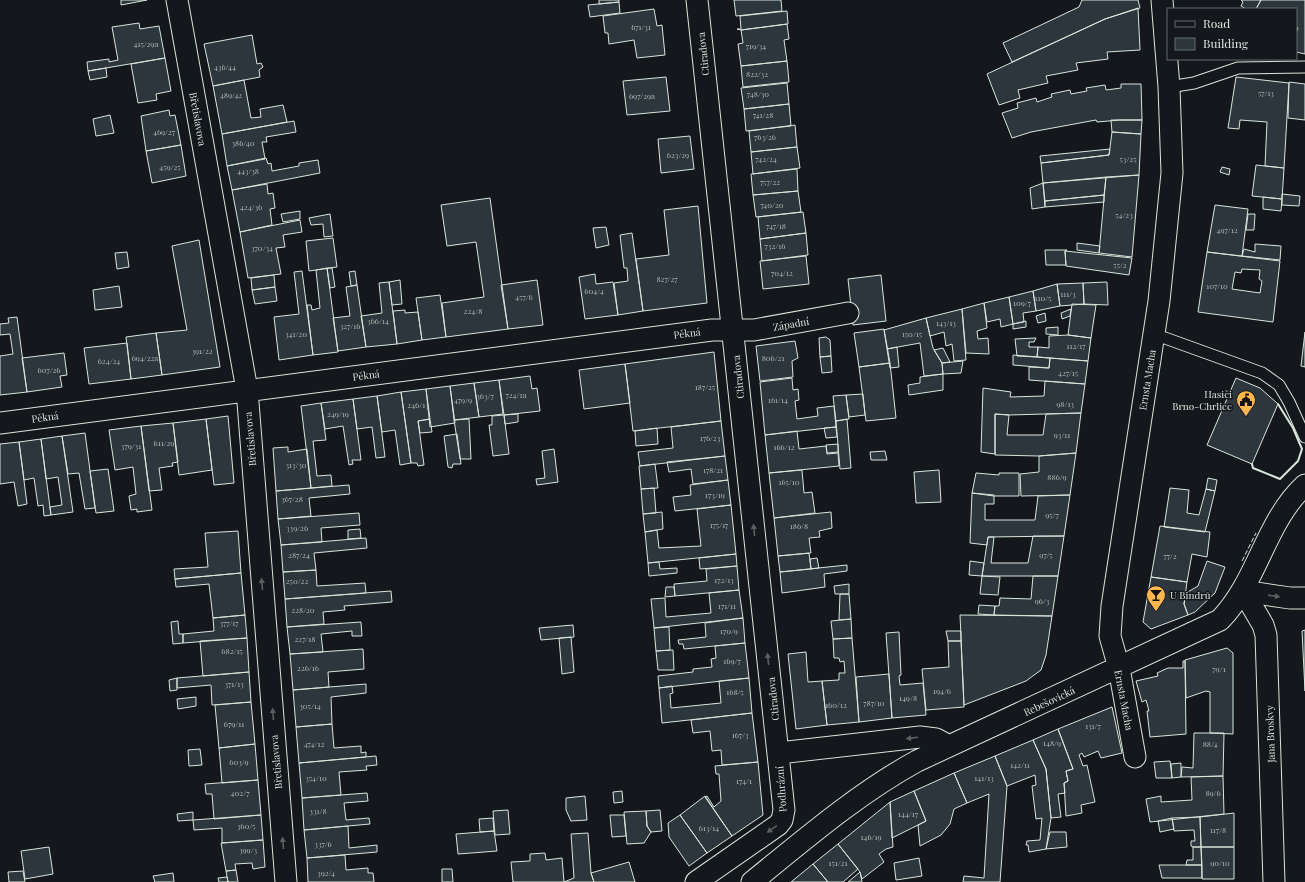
<svg xmlns="http://www.w3.org/2000/svg" width="1305" height="882" font-family="'Playfair Display',serif">
<style>
.building{fill:#2c363c;stroke:#d8e6dc;fill-rule:evenodd}
.lines{fill:none;stroke-linecap:round;stroke-linejoin:round}
.service-casing{stroke:#d8e6dc;stroke-width:13}
.minor-casing{stroke:#d8e6dc;stroke-width:23}
.service{stroke:#14181c;stroke-width:11}
.minor{stroke:#14181c;stroke-width:21}
.fence{stroke:#d8e6dc;stroke-width:1;stroke-dasharray:5 2;stroke-linecap:butt}
.wall{stroke:#d8e6dc;stroke-width:2}
.oneway{fill:#59605f}
.labels{text-anchor:middle;stroke-width:3;stroke-linejoin:round;paint-order:stroke}
.number-label{font-size:8px;fill:#adbab4}
.street-label{font-size:10px;fill:#d8e6dc;stroke:#14181c}
.poi-label{font-size:10px;fill:#d8e6dc;stroke:#14181c;text-anchor:end}
</style>
<rect width="100%" height="100%" fill="#14181c"/>
<!-- building -->
<path class="building" d="M121,0H147L121,5Z
M599,0H619V2L599,4Z
M734,0H781L782,11L736,16Z
M1082,0H1138L1140,8L1105,19L1012,62L1003,43L1079,7Z
M1241,0H1261L1256,9H1246L1241,6L1243,2Z
M1261,0H1305V54L1296,52V33L1298,28L1296,27V9H1256Z
M619,2L620,13L590,17L588,5Z
M1138,8L1140,50L1107,52L1108,59L1076,63L1078,70L1046,76L1048,83L1018,90L1020,98L999,105L987,74L1105,19Z
M654,9L657,26L662,25L665,55L637,58L634,40L609,44L608,33H605L603,16Z
M787,11L788,24L741,30L737,29H741L740,16Z
M139,23L140,29L159,26L165,58L88,71L87,62L109,59V62L118,60L112,27Z
M787,24L789,39L784,40L787,61L741,66L738,44L743,43L741,30Z
M252,35L257,64L261,63L263,67L259,70L260,77L213,86L204,44Z
M165,58L171,91L156,94L157,100L138,103L131,64Z
M787,61L789,82L743,87L741,66Z
M106,68L107,77L90,80L88,71Z
M666,77L670,111L627,115L623,81Z
M1236,77L1289,83L1284,168L1265,166L1267,122L1240,120L1239,129L1228,128Z
M244,80L251,118L261,117L260,109L283,105L287,122L222,134L213,86Z
M1289,82L1305,84V120L1288,118Z
M787,83L789,104L744,109L741,88Z
M1121,84H1141L1142,120H1120L1097,122L1096,120L1031,132L1012,138L1002,113L1018,108L1017,103L1036,98L1037,102L1052,97L1051,94L1070,90L1071,94L1087,91L1086,88L1105,85L1106,90L1121,88Z
M789,104L791,126L746,131L744,109Z
M169,110L170,116L175,115L181,145L146,151L141,116Z
M110,115L114,133L96,136L93,119Z
M1111,120H1142L1141,134L1112,132Z
M294,121L296,132L266,137L267,142H262L265,159L227,166L222,134Z
M795,125L797,147L751,152L749,131Z
M1112,132L1141,134L1139,175L1043,183L1041,163L1109,155Z
M690,136L694,169L661,173L658,139Z
M181,145L186,176L152,183L146,151Z
M797,147L800,168L753,174L751,152Z
M1110,149L1109,155L1041,163L1040,156Z
M266,158L268,164L271,163L272,171L299,166V163L318,160L320,173L232,190L227,166Z
M1256,165L1284,168L1282,199L1252,196Z
M1222,167L1230,169L1229,175L1220,172Z
M797,169L798,191L753,195L751,174Z
M1139,175L1132,257L1099,253L1106,177Z
M1106,177L1104,195L1045,201L1043,183Z
M1043,183L1045,207L1032,209L1030,188Z
M267,184L268,194L273,193L275,208L270,209L272,225L240,232L232,190Z
M798,191L801,212L756,217L753,195Z
M1282,194L1300,196L1299,206L1282,205Z
M1104,195V202L1045,207V201Z
M1263,197L1282,199L1281,211L1263,209Z
M490,198L508,329L446,337L442,303L484,297L476,242L447,246L441,205Z
M1215,205L1248,209L1242,256L1207,252Z
M698,206L707,303L643,311L636,259L669,255L664,210Z
M300,211V219L283,222L281,214Z
M803,212L806,233L760,239L758,217Z
M330,214L333,236L324,237L323,224L311,225L309,218Z
M1248,214H1255L1254,230H1246Z
M300,220L302,232L283,235L285,247L276,248L281,274L248,278L240,232Z
M606,227L609,245L596,248L593,228Z
M632,233L643,311L618,315L614,283L628,281L627,268H624L620,235Z
M806,233L808,255L762,261L760,239Z
M333,238L337,267L309,271L306,241Z
M199,240L220,367L162,375L156,333L187,330L172,246Z
M1077,243L1100,246L1099,253L1077,250Z
M1255,244L1281,246L1280,260L1242,256L1244,249L1255,252Z
M1045,250H1067L1065,251L1066,265H1046Z
M1065,251L1132,258L1129,275L1066,266Z
M127,252L129,267L117,269L115,253Z
M1207,252L1280,261L1273,322L1198,312ZM1242,269L1260,270L1259,279L1262,281L1260,293L1232,289L1235,272L1241,273Z
M806,256L809,284L763,289L760,261Z
M327,268L338,352L313,355L307,305H311L312,310L320,308L316,270Z
M327,268H332L335,287L330,288Z
M302,271L313,355L279,360L274,317L299,314L294,272Z
M355,271L357,285L351,286L349,272Z
M595,274L596,284L613,282L618,315L585,319L579,277Z
M274,275L275,287L252,290L251,278Z
M881,275L886,321L853,325L848,279Z
M400,280L402,304L392,305L389,282Z
M537,280L543,325L508,329L501,285Z
M389,282L397,344L366,347L361,316L382,313L379,283Z
M1107,282L1108,305L1084,304L1083,283Z
M1083,283L1084,304L1060,306L1057,284Z
M1057,284L1060,306L1036,311L1033,291Z
M357,285L366,347L338,351L333,318L350,316L346,287Z
M119,286L122,307L95,310L93,290Z
M275,287L277,301L255,304L252,290Z
M1033,291L1036,311L1023,313L1024,322L1013,324L1009,297Z
M440,295L446,337L422,340L416,298Z
M1009,297L1013,324L1001,327L1000,319L987,322L984,303Z
M984,303L987,328L977,331L978,339L988,338L989,354L966,353L962,309Z
M1072,304L1096,305L1091,338L1068,335Z
M962,309L966,360L954,361L952,344L946,346L944,332L930,336L926,318Z
M1071,309L1070,316L1062,319L1061,313Z
M405,310V313L418,312L422,340L397,344L393,311Z
M1045,313L1046,321L1038,323L1036,316Z
M17,317L27,392L0,395V356L13,354L10,334L0,335V324L9,323L8,318Z
M926,318L933,348L942,363L943,374L924,376L920,343L887,349L884,330Z
M1026,321V327L1013,329V324Z
M1058,327V335L1046,334V328Z
M884,329L890,363L859,367L854,333Z
M1305,332V367L1301,366Z
M156,333L162,375L131,379L126,337Z
M1068,335L1091,338L1088,361L1037,357L1038,347L1049,348V336Z
M826,337L830,340L831,356L820,357L819,338Z
M1036,338L1034,342H1029V347H1038L1037,357L1017,356L1015,339Z
M795,341L798,358L792,361L793,377L760,381L756,346Z
M127,343L131,379L89,384L84,348Z
M897,347L899,367L890,368L887,349Z
M943,348L950,362L942,363L934,350Z
M714,352L721,421L633,431L625,364Z
M64,353L67,375L60,376L62,387L27,392L22,358Z
M1013,355L1050,358L1049,368L1013,365Z
M831,356L832,372L822,373L820,357Z
M1050,358L1088,361L1085,384L1029,380V367L1049,368Z
M963,361L961,373L943,374L942,363Z
M890,363L896,418L866,421L859,367Z
M625,364L630,403L584,409L579,370Z
M943,374V390L909,395L908,385L920,383V377Z
M530,376L532,389L537,388L540,411L504,415L499,380Z
M792,378L793,390L798,389L799,400L795,401L797,419L818,416L817,408L834,406L836,427L765,435L760,382Z
M1236,378L1260,388L1278,404L1252,464L1207,445Z
M499,380L503,414L479,417L474,383Z
M1045,381L1085,384L1081,413L1009,415L995,414V454L981,452L983,388L1011,392L1010,397L1044,396Z
M474,383L479,417L454,420L450,386Z
M450,386L455,423L430,427L426,389Z
M426,389L430,419L418,421L424,465L418,466L417,463H411L401,392Z
M401,392L411,463L400,465L395,430L382,432L377,396Z
M863,394L865,415L849,417L846,395Z
M846,395L849,419L836,421L833,396Z
M377,396L385,457L376,458L372,427L357,429L353,399Z
M353,399L361,460H352L353,464L349,465L343,426L325,429L321,403Z
M321,403L326,440L313,441L317,476L331,475L332,486L311,488L301,406Z
M1081,413L1076,453L1039,456L995,455V414L1009,415L1007,435H1043L1046,414Z
M518,414V422L505,424L504,415Z
M504,415L509,454L493,456L489,425H492V416Z
M228,416L234,483L214,485L206,419Z
M206,419L212,470L179,475L173,423Z
M430,419L432,432L420,433L418,421Z
M469,419L471,459H460L454,420Z
M847,419L851,468L840,469L836,421Z
M721,421L725,456L640,466L638,452L673,448L671,427Z
M173,423L178,462L172,463L173,466L159,468L162,490L149,491L141,426Z
M141,426L152,510L137,512V509L131,510L129,496L136,494L133,467L115,470L109,430Z
M836,427L837,437L826,438L824,428Z
M657,428L658,444L636,446L635,431Z
M797,431L799,449L826,446L827,454L838,453L839,466L769,473L765,435Z
M85,433L95,508L85,509L79,473L68,474L62,436Z
M457,434L461,464H453L452,468L448,467L444,436Z
M62,436L73,512L51,515L50,507L62,505L58,477L46,479L41,439Z
M41,439L51,515L44,516L43,505L38,506L34,478L24,480L19,442Z
M19,442L27,504L18,506L14,482L0,484V444Z
M838,444V452L827,453L826,445Z
M288,447V452L307,449L311,488L276,491L273,448Z
M554,449L558,482L537,485L536,479L545,478L542,451Z
M885,451L887,460H871L870,452Z
M1076,453L1070,495L1021,496L1020,474L1039,472V456Z
M725,456L728,480L693,484L691,469L669,472L667,462Z
M655,464L658,488L641,489L639,466Z
M108,469L114,511L96,513L90,471Z
M802,470L804,493L812,492L815,513L774,518L769,473Z
M939,470L941,502L916,503L914,472Z
M976,473L999,475V473H1019V496H994L972,493Z
M1208,478L1217,480L1215,491L1206,489Z
M728,480L731,505L675,511L673,497L691,495L690,485Z
M349,485L350,494L309,498L311,516L278,519L276,491Z
M654,488L656,513L643,514L641,489Z
M1170,488L1189,490L1187,513L1199,515L1206,489L1215,491L1205,532L1164,527Z
M972,493L994,495V504H985V520H1035L1038,496L1070,495L1064,536L988,537L987,545L970,543Z
M731,505L736,554L648,563L645,532L657,530L659,548L701,546L697,509Z
M662,512L663,529L645,532L643,514Z
M831,512L832,528L819,531L820,537L809,538L811,553L778,556L774,518Z
M359,513L360,525L321,528L322,542L281,545L278,519Z
M1160,526L1210,532L1207,557L1192,554L1187,582L1151,577Z
M360,529L361,538L348,539V530Z
M238,531L241,573L175,579L174,569L208,567L205,533Z
M1033,536H1064L1058,576H982L988,537H994L991,563H1028Z
M366,538L367,548L314,553L316,570L283,572L281,545Z
M809,553L811,569L780,572L778,556Z
M736,554L737,566L700,569L699,558Z
M817,558L819,568L811,569L810,559Z
M970,561L984,563L982,576L969,575Z
M1207,561L1225,567L1215,593L1195,612L1188,615L1184,604L1186,593L1198,586Z
M659,562L660,569L677,568V573L649,576L648,563Z
M847,565V571L824,574L825,587L782,593L780,572Z
M737,566L739,590L675,596L674,584L707,581L706,569Z
M316,570L317,586L365,583L366,593L285,599L283,572Z
M241,573L245,615L213,618L209,584L176,587L175,579Z
M982,576L1000,577L998,595L980,594Z
M1033,576H1058L1052,616L994,615L995,606H999L1000,598L1031,599Z
M1151,577L1187,582L1184,604L1188,615L1151,629L1143,622Z
M849,584V594H835L834,586Z
M666,587H674L675,596L665,597Z
M739,590L743,618L654,628L651,599L665,598L666,617L711,613L709,593Z
M391,591L392,602L344,606L345,610L323,612L324,624L287,627L285,599Z
M840,594H849L851,619L839,620Z
M979,605L995,606L994,615L978,614Z
M245,615L247,638L183,643V634L214,631L213,618Z
M960,615L1052,616L1046,655L1041,670L1026,681L964,705Z
M743,618L745,643L684,649L683,644H679L678,640L706,637L705,623Z
M851,619L852,638L833,639L831,621Z
M178,621L179,634H183V643L173,644L171,622Z
M361,622L362,636H352V631L321,634L323,652L290,654L287,627Z
M573,625L574,637L541,640L539,628Z
M669,627L670,650L656,651L654,628Z
M1305,630V691L1302,631Z
M946,631H961V641H948Z
M899,632L901,675L899,676L900,685L923,683L926,715L892,718L886,633Z
M571,637L574,672L562,674L559,638Z
M247,638L249,672L203,676L200,641Z
M852,638L859,722L827,725L822,681L839,680V673H845L844,661L840,662L839,658H834L833,639Z
M948,641H961L964,707L926,710L922,669L949,667Z
M745,643L749,678L659,688L658,676L693,672V669L712,667L711,659L716,658L715,646Z
M1227,648L1233,653V734L1210,733V692L1206,691L1186,698L1185,660Z
M363,649L364,669L328,672L329,687L293,690L290,654Z
M673,650L674,670H658L656,651Z
M806,652L808,682L822,681L827,725L796,729L788,654Z
M1183,661H1185L1186,734L1150,737L1147,711H1149L1146,700L1142,702L1136,681L1158,676L1157,673L1168,668H1183Z
M249,672L251,702L212,705L211,685L177,688V678Z
M889,674L892,718L859,722L856,677Z
M177,678V690L170,691L169,680Z
M749,678L752,713L662,723L659,688L672,686L673,693L670,694L671,708L721,703L719,681Z
M366,684V693L331,697L332,724L296,727L293,690Z
M196,697V706L178,709L177,699Z
M251,702L255,744L219,748L215,705Z
M1112,707L1122,753L1101,758L1098,751L1084,757L1082,753L1079,755L1083,766L1087,765L1095,802L1081,805L1082,813L1066,816L1064,783L1068,781L1066,771L1073,769L1058,729Z
M752,713L758,762L722,765L721,750L712,751L710,731L693,733L691,720Z
M332,724L334,748L361,746V753L366,752V757L299,763L296,727Z
M1058,729L1073,769L1066,771L1068,781L1064,783L1065,793L1058,794L1061,817L1051,818L1046,769L1033,740Z
M1194,733H1224L1223,776L1181,777L1182,767L1193,768Z
M1033,740L1046,769L1051,818L1046,849L1029,852L1028,845H1026L1027,841L1040,840L1042,818L1036,819L1032,786L1036,785L1035,775L1007,786L995,756Z
M255,744L258,780L222,783L219,748Z
M200,749L202,765L189,766L188,750Z
M376,756L377,765L366,766L367,770L339,772L341,795L302,798L299,763Z
M995,756L1007,786L1000,882H963L964,876L984,878L989,794L967,803L954,773Z
M1170,761L1172,778H1156L1154,762Z
M758,762L763,815L732,836L705,797L707,796L714,807L721,801L719,774H716L715,766Z
M1181,763V777L1172,778L1171,764Z
M954,773L967,803L954,809L950,824L941,835L920,846L918,825L926,821L914,791Z
M1223,776L1224,814L1150,822L1146,799L1161,796V802L1192,800L1191,777Z
M258,780L261,815L214,819L212,794H206L205,784Z
M622,791L623,802L614,803L613,792Z
M914,791L926,821L892,838L890,802Z
M367,793L368,801L344,803L346,820L369,818L370,824L304,830L302,798Z
M585,796L587,820L571,821L566,810V798Z
M705,796L732,836L707,853L680,815Z
M890,802L893,847L886,849L879,854L884,862L862,879L860,872L838,844Z
M508,810L510,834L495,835L493,811Z
M660,810L662,831L651,832L647,826L646,811Z
M646,811L647,826L651,832L644,843L627,844L624,812Z
M193,812V820L178,821L177,814Z
M1234,813V847H1201L1200,817Z
M261,815L263,840L222,843V828L194,830L193,820Z
M610,815H624L626,836L612,837Z
M680,815L707,853L689,866L669,837L668,823Z
M1200,817L1201,847H1193L1191,846V841H1195L1194,830L1174,831L1172,818Z
M493,818L494,831L480,832L479,819Z
M1172,818L1174,829L1160,832L1158,821Z
M348,826L349,848L377,845V852L307,858L304,830Z
M494,831L497,851L458,854L456,834Z
M1050,832H1066L1067,847L1046,849Z
M588,833L591,873L594,882H564L574,878L571,834Z
M263,840L265,867L253,869L252,863L235,864L236,870L226,871L221,843Z
M838,844L858,869L843,882H828L813,864Z
M49,847L53,874L25,879L21,851Z
M1193,847H1201L1202,865H1186L1187,860H1193Z
M1201,847H1234V879H1202Z
M545,853L546,860L562,858L564,882H513L511,862L530,861V854Z
M345,855L346,870L368,868V873H373L374,882H308L307,858Z
M919,858L922,876L896,880L894,863Z
M629,862L635,882H594L591,873Z
M813,864L828,882H791Z
M1159,865H1202V878H1162Z
M442,869H452L453,882H442Z
M236,870L238,882H228L226,871Z
M23,871L25,882H9L8,872Z
M860,872L862,882H848Z
M173,873L174,882H155L153,876Z
M227,877L228,882H219L218,878Z"/>
<g class="lines">
<!-- service casing -->
<g class="service-casing">
<path id="service" d="M1169,87L1194,83L1238,68L1305,67
M1154,336L1165,338L1262,373L1279,385L1289,402L1305,437"/>
</g>
<!-- minor casing -->
<g class="minor-casing">
<path id="minor" d="M177,0L247,390L286,882
M0,423L712,330H754L848,313
M1243,591L1263,625L1266,635L1274,882
M1243,591L1290,598H1305
M779,753L920,737L936,739L949,746
M1135,757L1119,668L1110,636L1112,606L1159,301L1172,173L1169,87L1162,0
M696,882L778,825L782,820L784,810L697,0
M752,882C805,839 857,794 917,761L1220,620C1258,581 1265,522 1305,485"/>
</g>
<!-- service -->
<use href="#service" class="service"/>
<!-- minor -->
<use href="#minor" class="minor"/>
<!-- fence -->
<path class="fence" d="M1242,561L1256,533"/>
<!-- wall -->
<path class="wall" d="M1252,464L1253,468L1280,479L1298,461L1302,449L1293,428L1278,404"/>
</g>
<!-- one-way arrows -->
<defs><path id="oneway-solid" d="M-6-.8H1V-3.2L6.5 0L1 3.2V.8H-6Z"/></defs>
<g class="oneway">
<use href="#oneway-solid" transform="translate(754 530) rotate(-96)"/>
<use href="#oneway-solid" transform="translate(262 584) rotate(-95)"/>
<use href="#oneway-solid" transform="translate(1274 596) rotate(8)"/>
<use href="#oneway-solid" transform="translate(768 659) rotate(-96)"/>
<use href="#oneway-solid" transform="translate(273 714) rotate(-95)"/>
<use href="#oneway-solid" transform="translate(912 738) rotate(173)"/>
<use href="#oneway-solid" transform="translate(772 829) rotate(145)"/>
<use href="#oneway-solid" transform="translate(283 843) rotate(-95)"/>
</g>
<!-- icons -->
<defs>
<g id="civic-pin" transform="scale(1)"><path d="M0 17L-7.5 6A9.5 9.5 0 1 1 7.5 6Z" fill="#ffb74d" stroke="#14181c"/><path d="M-.6-6.5H3V-4.5H.6V-3L4-1V1h2V6H-6V1h2V-1L-.6-3ZM-1.2 2.5V6h2.4V2.5Z" fill="#111"/></g>
<g id="bar-pin" transform="scale(1)"><path d="M0 17L-7.5 6A9.5 9.5 0 1 1 7.5 6Z" fill="#ffb74d" stroke="#14181c"/><path d="M-6-5H6L.8 .8V4.5H3.5V6h-7V4.5H-.8V.8Z" fill="#111"/></g>
</defs>
<g fill-rule="evenodd">
<use href="#civic-pin" x="1246" y="400"/>
<use href="#bar-pin" x="1156" y="595"/>
</g>
<g class="labels">
<!-- number labels -->
<g class="number-label">
<text x="641" y="30">671/31</text>
<text x="146" y="47">415/29a</text>
<text x="756" y="49">719/34</text>
<text x="225" y="70">436/44</text>
<text x="757" y="77">822/32</text>
<text x="1266" y="96">57/13</text>
<text x="758" y="97">748/30</text>
<text x="231" y="98">489/42</text>
<text x="642" y="99">697/29a</text>
<text x="763" y="118">741/28</text>
<text x="164" y="135">469/27</text>
<text x="765" y="140">763/26</text>
<text x="243" y="146">386/40</text>
<text x="678" y="158">623/29</text>
<text x="766" y="162">742/24</text>
<text x="1128" y="162">53/25</text>
<text x="170" y="170">459/25</text>
<text x="248" y="174">443/38</text>
<text x="770" y="185">757/22</text>
<text x="772" y="208">740/20</text>
<text x="251" y="210">424/36</text>
<text x="1124" y="218">54/23</text>
<text x="776" y="229">747/18</text>
<text x="1227" y="233">497/12</text>
<text x="775" y="249">732/16</text>
<text x="262" y="251">370/34</text>
<text x="1120" y="268">55/2</text>
<text x="782" y="276">704/12</text>
<text x="667" y="282">827/27</text>
<text x="1217" y="289">107/10</text>
<text x="594" y="294">604/4</text>
<text x="1068" y="297">111/3</text>
<text x="524" y="300">457/6</text>
<text x="1043" y="301">110/5</text>
<text x="1022" y="306">109/7</text>
<text x="473" y="314">224/8</text>
<text x="378" y="324">366/14</text>
<text x="946" y="326">143/13</text>
<text x="350" y="329">327/16</text>
<text x="296" y="337">341/20</text>
<text x="912" y="337">150/15</text>
<text x="1076" y="349">112/17</text>
<text x="202" y="354">391/22</text>
<text x="145" y="361">694/22a</text>
<text x="773" y="361">806/21</text>
<text x="109" y="364">624/24</text>
<text x="49" y="373">607/26</text>
<text x="1068" y="376">427/15</text>
<text x="705" y="390">187/25</text>
<text x="516" y="398">724/1a</text>
<text x="485" y="399">363/7</text>
<text x="463" y="403">479/9</text>
<text x="778" y="403">161/14</text>
<text x="1065" y="407">98/13</text>
<text x="418" y="408">246/13</text>
<text x="338" y="417">249/19</text>
<text x="1062" y="438">93/11</text>
<text x="710" y="441">176/23</text>
<text x="164" y="446">611/29</text>
<text x="131" y="449">379/31</text>
<text x="784" y="450">166/12</text>
<text x="296" y="468">313/30</text>
<text x="713" y="473">178/21</text>
<text x="1057" y="480">886/9</text>
<text x="789" y="485">165/10</text>
<text x="715" y="498">173/19</text>
<text x="292" y="502">367/28</text>
<text x="1052" y="518">95/7</text>
<text x="719" y="528">175/17</text>
<text x="799" y="529">186/8</text>
<text x="297" y="531">339/26</text>
<text x="299" y="558">287/24</text>
<text x="1046" y="558">97/5</text>
<text x="1170" y="559">77/2</text>
<text x="724" y="583">172/13</text>
<text x="297" y="584">250/22</text>
<text x="1042" y="604">96/3</text>
<text x="727" y="609">171/11</text>
<text x="303" y="613">228/20</text>
<text x="229" y="626">377/17</text>
<text x="729" y="634">170/9</text>
<text x="305" y="642">227/18</text>
<text x="232" y="654">682/15</text>
<text x="732" y="664">169/7</text>
<text x="308" y="671">226/16</text>
<text x="1219" y="672">79/1</text>
<text x="234" y="687">371/13</text>
<text x="942" y="694">194/6</text>
<text x="735" y="695">168/5</text>
<text x="908" y="701">149/8</text>
<text x="874" y="706">787/10</text>
<text x="836" y="708">160/12</text>
<text x="310" y="709">305/14</text>
<text x="234" y="727">679/11</text>
<text x="1093" y="729">131/7</text>
<text x="740" y="738">167/3</text>
<text x="1052" y="746">148/9</text>
<text x="314" y="747">474/12</text>
<text x="1210" y="747">88/4</text>
<text x="239" y="765">603/9</text>
<text x="1020" y="768">142/11</text>
<text x="316" y="781">354/10</text>
<text x="984" y="781">141/13</text>
<text x="744" y="784">174/1</text>
<text x="240" y="796">402/7</text>
<text x="1213" y="796">89/6</text>
<text x="318" y="814">331/8</text>
<text x="908" y="817">144/17</text>
<text x="246" y="829">360/5</text>
<text x="709" y="831">613/14</text>
<text x="1218" y="833">117/8</text>
<text x="871" y="840">146/19</text>
<text x="323" y="847">337/6</text>
<text x="248" y="853">399/3</text>
<text x="838" y="866">151/21</text>
<text x="1220" y="866">90/10</text>
<text x="326" y="876">392/4</text>
</g>
<!-- street labels -->
<g class="street-label">
<text transform="translate(703 54) rotate(-96)" y="4">Ctiradova</text>
<text transform="translate(198 119) rotate(80)" y="4">Břetislavova</text>
<text transform="translate(791 324) rotate(-10)" y="4">Západní</text>
<text transform="translate(687 333) rotate(-7)" y="4">Pěkná</text>
<text transform="translate(366 375) rotate(-7)" y="4">Pěkná</text>
<text transform="translate(738 377) rotate(-96)" y="4">Ctiradova</text>
<text transform="translate(1147 380) rotate(-81)" y="4">Ernsta Macha</text>
<text transform="translate(45 417) rotate(-8)" y="4">Pěkná</text>
<text transform="translate(250 439) rotate(-95)" y="4">Břetislavova</text>
<text transform="translate(773 699) rotate(-96)" y="4">Ctiradova</text>
<text transform="translate(1124 700) rotate(79)" y="4">Ernsta Macha</text>
<text transform="translate(1049 701) rotate(-25)" y="4">Rebešovická</text>
<text transform="translate(1270 734) rotate(-92)" y="4">Jana Broskvy</text>
<text transform="translate(276 762) rotate(-95)" y="4">Břetislavova</text>
<text transform="translate(781 789) rotate(-94)" y="4">Podhrázní</text>
</g>
<!-- poi labels -->
<g class="poi-label">
<text x="1232" y="398">Hasiči<tspan x="1232" dy="12">Brno-Chrlice</tspan></text>
<text x="1170" y="599" text-anchor="start">U Bindrů</text>
</g>
</g>
<!-- legend -->
<rect x="1167" y="8" width="130" height="52" fill="#14181c" stroke="#626a69"/>
<rect x="1175" y="21" width="20" height="6" fill="#14181c" stroke="#626a69"/>
<text x="1203" y="28" font-size="12" fill="#d8e6dc">Road</text>
<rect x="1175" y="38" width="20" height="12" fill="#2c363c" stroke="#626a69"/>
<text x="1203" y="48" font-size="12" fill="#d8e6dc">Building</text>
</svg>
